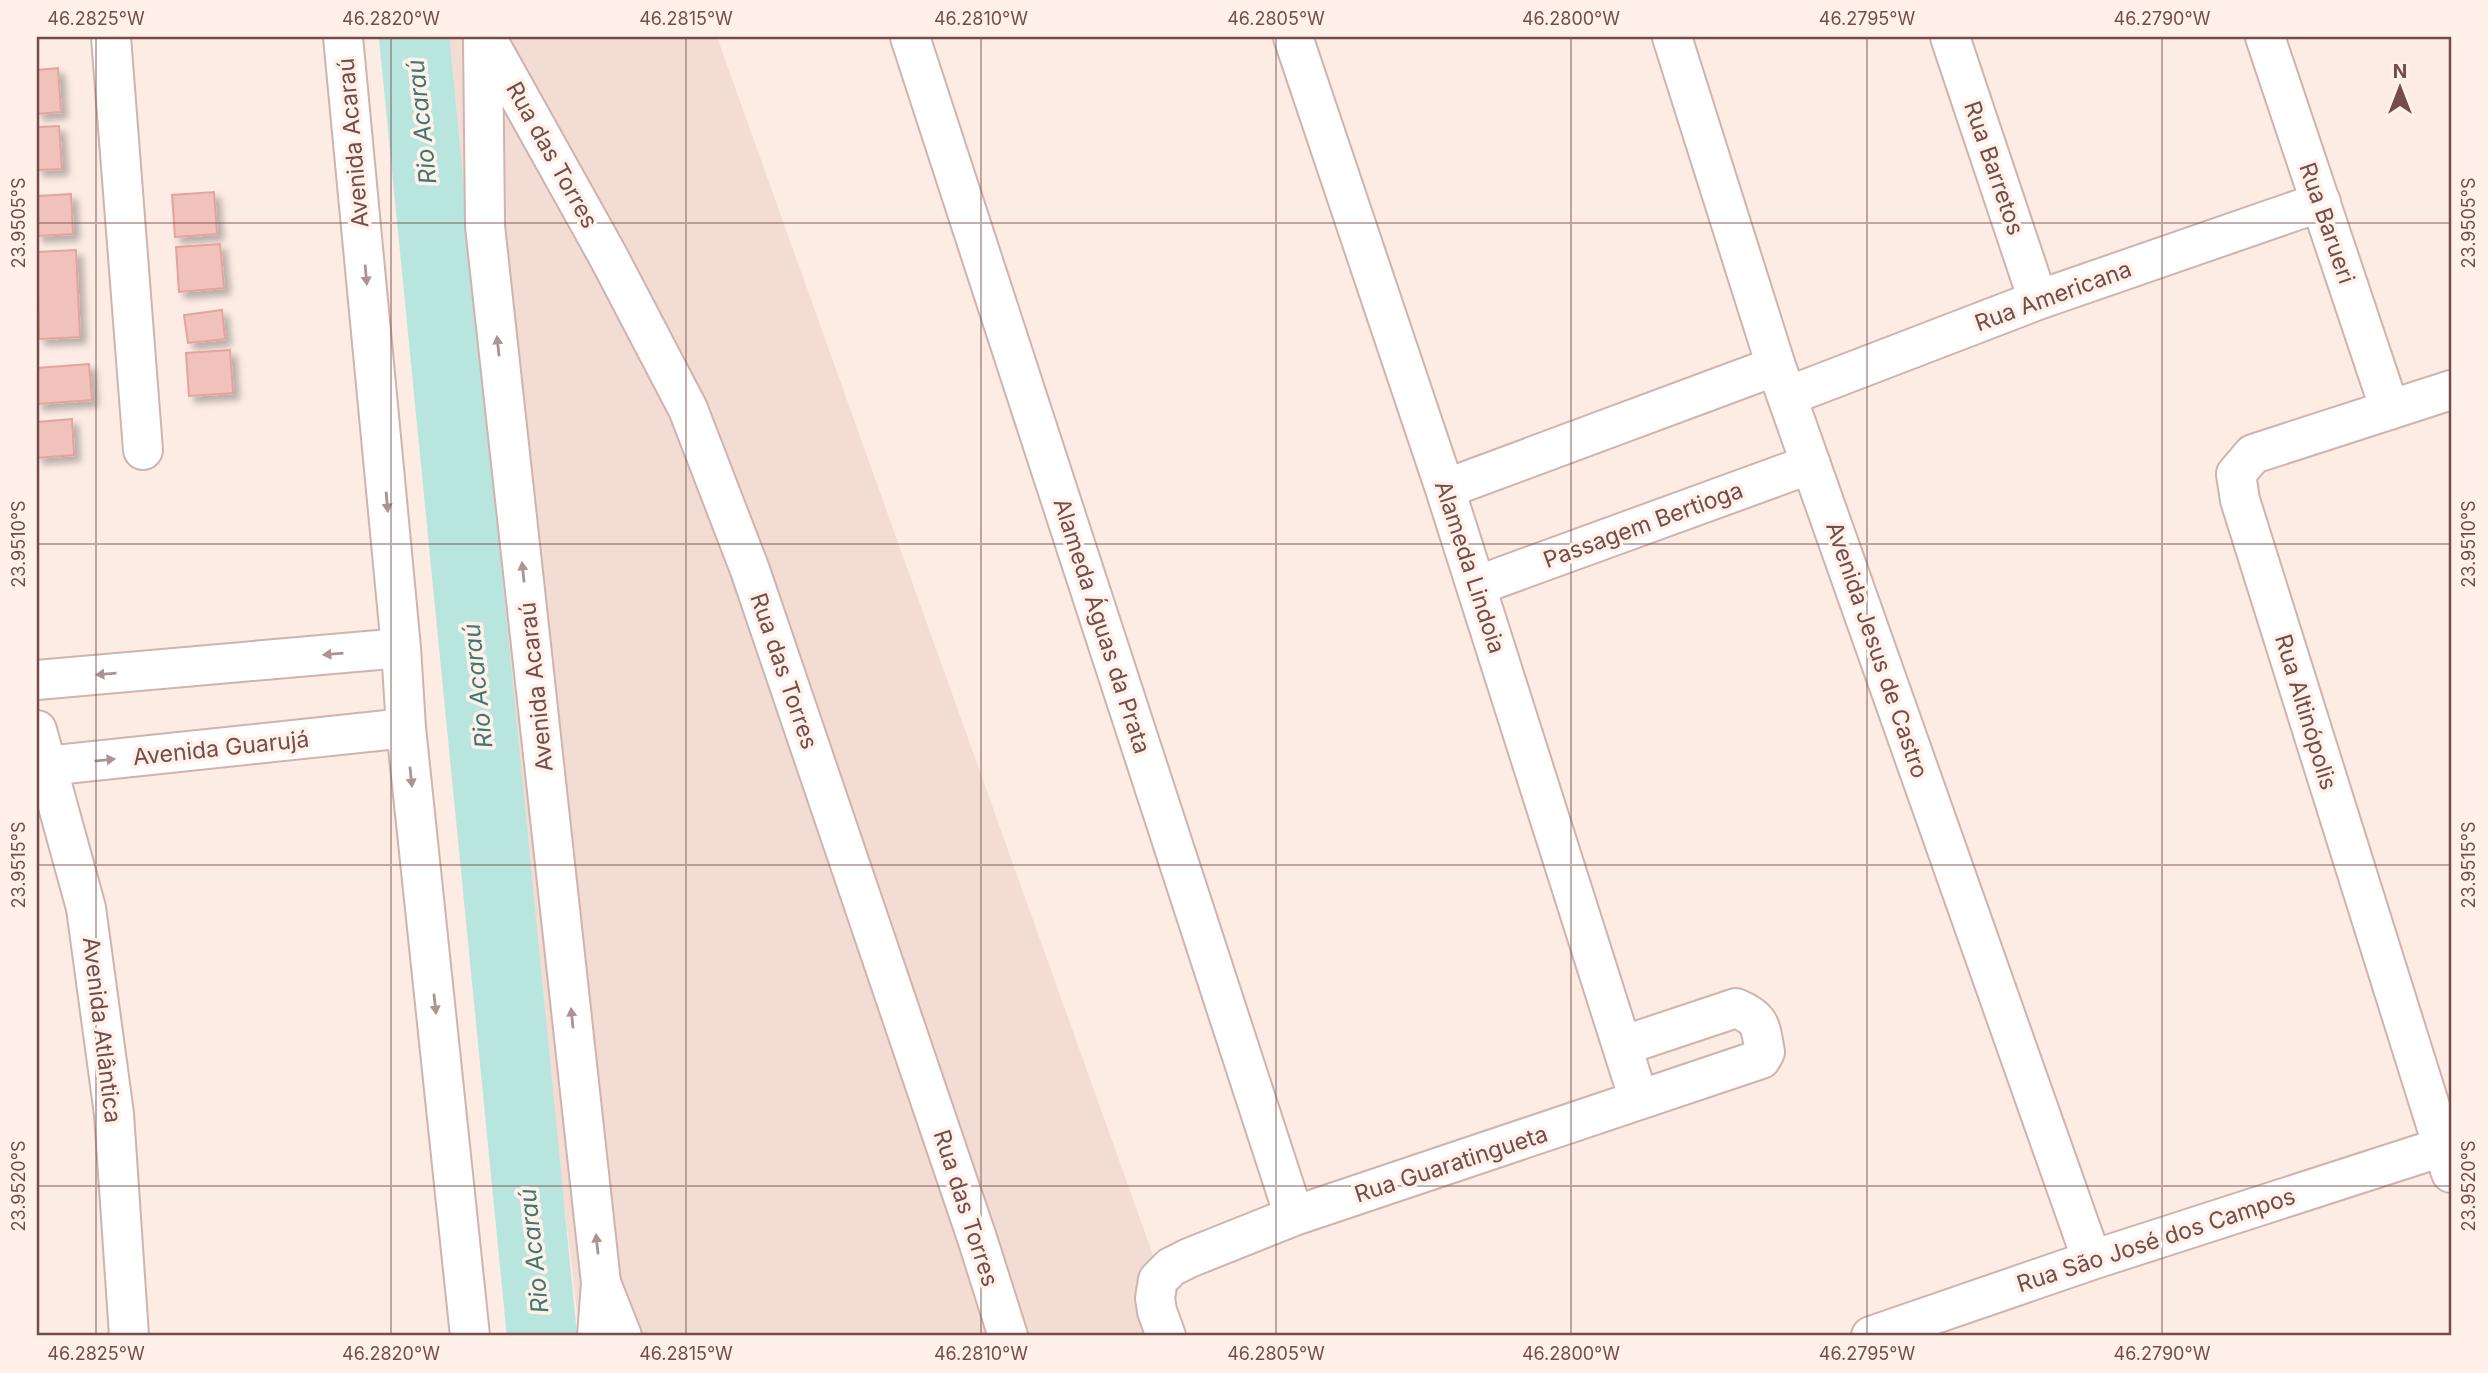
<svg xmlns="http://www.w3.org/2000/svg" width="2488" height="1373" font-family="Inter,sans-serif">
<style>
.residential{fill:#f3dcd3}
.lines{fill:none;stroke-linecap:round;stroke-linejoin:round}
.river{stroke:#b9e5df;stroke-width:70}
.building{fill:#f1c2bc;stroke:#e3a49d;stroke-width:2;filter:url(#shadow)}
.minor-casing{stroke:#cfb3ae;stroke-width:42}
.tertiary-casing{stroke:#cfb3ae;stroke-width:42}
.minor{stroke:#fff;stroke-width:38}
.tertiary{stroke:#fff;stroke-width:38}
.oneway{fill:#ac9492}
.ticks{fill:none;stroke:#744d4a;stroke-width:2;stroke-opacity:0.45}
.labels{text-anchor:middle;stroke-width:7;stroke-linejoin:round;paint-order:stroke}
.street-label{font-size:23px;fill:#744d4a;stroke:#fff1ea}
.water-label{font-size:24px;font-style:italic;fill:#3f7872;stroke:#fff1ea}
.neatline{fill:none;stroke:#744d4a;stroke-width:2.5}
.ticks-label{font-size:18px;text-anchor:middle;fill:#744d4a}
</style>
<defs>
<filter id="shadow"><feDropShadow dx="6" dy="6" stdDeviation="3.5" flood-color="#0004"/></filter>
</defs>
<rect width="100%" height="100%" fill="#fcece4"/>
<!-- residential -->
<path class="residential" d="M425,37H717L1168,1297L1180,1336H580Z"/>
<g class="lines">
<!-- river -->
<path class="river" d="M414,37L542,1336"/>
</g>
<!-- building -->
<path class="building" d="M58,68L61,112L37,114V70Z
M59,126L62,169L37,170V127Z
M214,192L217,234L175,237L172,195Z
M71,194L73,234L37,236V196Z
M220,244L224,288L179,292L176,247Z
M76,250L80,337L39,339L37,252Z
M222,310L225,339L188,343L184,315Z
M230,350L233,393L189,396L186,353Z
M89,364L92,400L37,404V368Z
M72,419L74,455L37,458V422Z"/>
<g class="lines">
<!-- minor casing -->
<g class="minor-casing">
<path id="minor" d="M111,37L143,450
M486,37L608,256L688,409L750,570L977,1238L1008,1336
M910,37L1294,1216
M1293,37L1445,489L1639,1100
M1672,37L1776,366L2092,1260
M1950,37L2038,300
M2265,37L2390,410
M2451,390L2253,454L2236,474L2240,500L2451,1173
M1788,396L2038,300L2321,202
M1445,489L1776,366
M1476,586L1811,464
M37,730L86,908L114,1114L129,1336
M601,1283L622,1336
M1166,1336L1157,1311L1155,1298L1158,1280L1171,1267L1189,1258L1294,1216L1761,1059L1765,1052C1760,1026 1762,1019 1736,1008L1622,1046
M1871,1336L2092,1260L2442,1147"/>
</g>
<!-- tertiary casing -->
<g class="tertiary-casing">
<path id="tertiary" d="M343,37L401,648L406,728L470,1336
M483,37L485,226L601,1283L597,1336
M37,680L401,648
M37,767L406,728"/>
</g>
<!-- minor -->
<use href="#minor" class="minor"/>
<!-- tertiary -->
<use href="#tertiary" class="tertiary"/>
</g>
<!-- one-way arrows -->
<defs><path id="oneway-solid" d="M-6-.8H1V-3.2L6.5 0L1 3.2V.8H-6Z" transform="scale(1.75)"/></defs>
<g class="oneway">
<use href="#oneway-solid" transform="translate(366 275) rotate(85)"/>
<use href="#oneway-solid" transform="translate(498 346) rotate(-96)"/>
<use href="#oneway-solid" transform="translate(387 502) rotate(85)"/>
<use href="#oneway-solid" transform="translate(523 572) rotate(-96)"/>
<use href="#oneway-solid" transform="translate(333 654) rotate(175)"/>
<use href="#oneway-solid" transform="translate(106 674) rotate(175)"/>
<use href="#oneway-solid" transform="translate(105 760) rotate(-6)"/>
<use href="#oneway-solid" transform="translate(411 777) rotate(84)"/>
<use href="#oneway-solid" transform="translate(435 1004) rotate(84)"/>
<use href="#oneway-solid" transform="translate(572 1018) rotate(-96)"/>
<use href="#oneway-solid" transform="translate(597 1244) rotate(-96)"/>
</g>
<!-- ticks -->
<path class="ticks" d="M96,37V1336M391,37V1336M686,37V1336M981,37V1336M1276,37V1336M1571,37V1336M1867,37V1336M2162,37V1336M37,223H2451M37,544H2451M37,865H2451M37,1186H2451"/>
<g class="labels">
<!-- street labels -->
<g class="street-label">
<text transform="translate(353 143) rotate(-95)" y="8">Avenida Acaraú</text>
<text transform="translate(552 155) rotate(61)" y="8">Rua das Torres</text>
<text transform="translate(1994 168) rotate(71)" y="8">Rua Barretos</text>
<text transform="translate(2327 223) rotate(71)" y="8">Rua Barueri</text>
<text transform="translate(2053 296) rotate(-20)" y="8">Rua Americana</text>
<text transform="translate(1643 525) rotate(-20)" y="8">Passagem Bertioga</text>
<text transform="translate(1470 567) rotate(72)" y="8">Alameda Lindoia</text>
<text transform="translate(1102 626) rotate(72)" y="8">Alameda Águas da Prata</text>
<text transform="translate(1877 650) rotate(71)" y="8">Avenida Jesus de Castro</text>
<text transform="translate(784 671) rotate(71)" y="8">Rua das Torres</text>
<text transform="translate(536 687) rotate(-96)" y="8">Avenida Acaraú</text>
<text transform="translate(2306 712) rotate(73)" y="8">Rua Altinópolis</text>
<text transform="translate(221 748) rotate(-6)" y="8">Avenida Guarujá</text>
<text transform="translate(102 1030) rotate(83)" y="8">Avenida Atlântica</text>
<text transform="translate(1451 1164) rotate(-18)" y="8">Rua Guaratingueta</text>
<text transform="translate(966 1208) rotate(72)" y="8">Rua das Torres</text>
<text transform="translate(2156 1240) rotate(-18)" y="8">Rua São José dos Campos</text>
</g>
<!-- water labels -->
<g class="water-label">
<text transform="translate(422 122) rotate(-96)" y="8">Rio Acaraú</text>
<text transform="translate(478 686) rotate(-96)" y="8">Rio Acaraú</text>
<text transform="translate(534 1251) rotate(-96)" y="8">Rio Acaraú</text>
</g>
</g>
<!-- border -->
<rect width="2488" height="1373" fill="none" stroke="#fff1ea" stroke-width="77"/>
<!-- north arrow -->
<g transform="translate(2400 88)" stroke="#fff1ea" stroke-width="5" paint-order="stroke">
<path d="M0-5L12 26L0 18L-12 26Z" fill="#744d4a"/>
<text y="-10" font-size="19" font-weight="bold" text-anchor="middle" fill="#744d4a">N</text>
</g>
<rect x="38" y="38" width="2412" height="1296" class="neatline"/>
<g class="ticks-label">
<text x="96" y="25">46.2825°W</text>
<text x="391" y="25">46.2820°W</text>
<text x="686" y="25">46.2815°W</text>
<text x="981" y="25">46.2810°W</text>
<text x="1276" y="25">46.2805°W</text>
<text x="1571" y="25">46.2800°W</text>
<text x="1867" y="25">46.2795°W</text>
<text x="2162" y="25">46.2790°W</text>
<text transform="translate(19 223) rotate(-90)" y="6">23.9505°S</text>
<text transform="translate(2469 223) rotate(-90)" y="6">23.9505°S</text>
<text transform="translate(19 544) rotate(-90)" y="6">23.9510°S</text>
<text transform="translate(2469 544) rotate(-90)" y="6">23.9510°S</text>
<text transform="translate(19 865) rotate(-90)" y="6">23.9515°S</text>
<text transform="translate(2469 865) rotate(-90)" y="6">23.9515°S</text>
<text transform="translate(19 1186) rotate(-90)" y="6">23.9520°S</text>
<text transform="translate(2469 1186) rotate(-90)" y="6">23.9520°S</text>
<text x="96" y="1360">46.2825°W</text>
<text x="391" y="1360">46.2820°W</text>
<text x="686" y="1360">46.2815°W</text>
<text x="981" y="1360">46.2810°W</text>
<text x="1276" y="1360">46.2805°W</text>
<text x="1571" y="1360">46.2800°W</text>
<text x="1867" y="1360">46.2795°W</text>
<text x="2162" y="1360">46.2790°W</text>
</g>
</svg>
